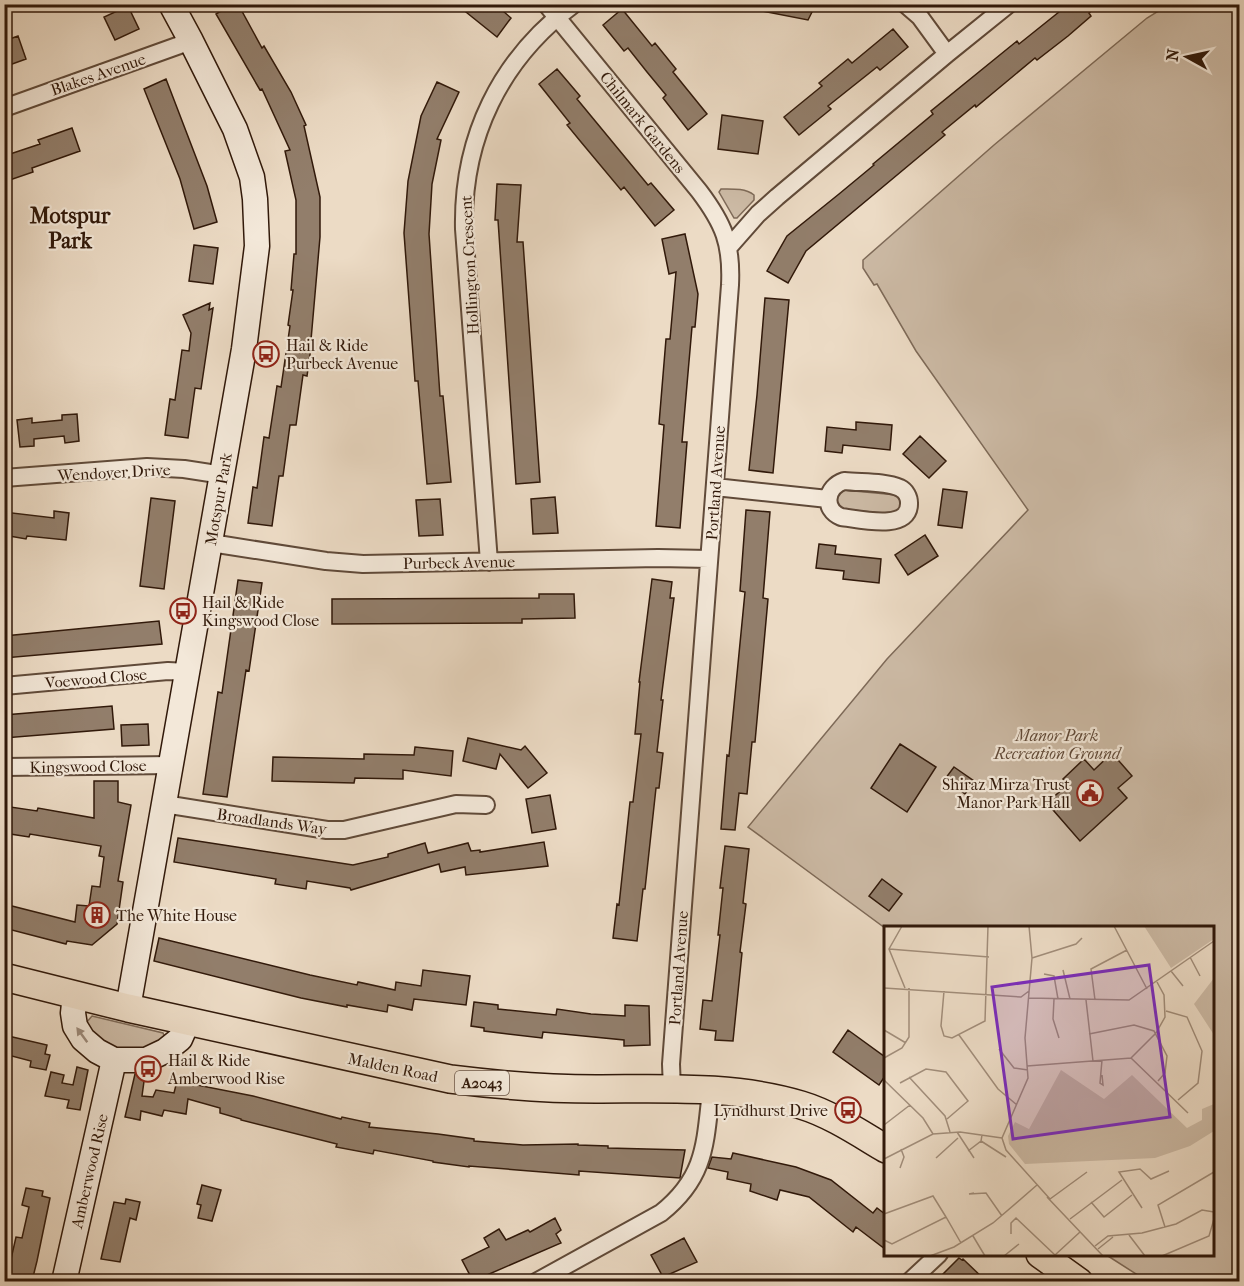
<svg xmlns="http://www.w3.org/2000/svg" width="1244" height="1286" font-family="'IM FELL French Canon',serif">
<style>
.green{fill:#ccbaa5;stroke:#7e6a58;stroke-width:1.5}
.building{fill:#927e6b;stroke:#31190a;stroke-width:1.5}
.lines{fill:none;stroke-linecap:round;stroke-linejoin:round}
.street-casing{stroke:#604a39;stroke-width:20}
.secondary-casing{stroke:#31190a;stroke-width:27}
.primary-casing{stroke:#31190a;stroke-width:30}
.street{stroke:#f3e8d9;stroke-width:16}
.secondary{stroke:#f3e8d9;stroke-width:24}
.primary{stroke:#ecdbc5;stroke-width:27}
.oneway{fill:#9c8b7c}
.labels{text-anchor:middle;stroke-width:4.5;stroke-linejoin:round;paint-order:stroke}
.shield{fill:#f3e8d9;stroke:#6b5748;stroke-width:1.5}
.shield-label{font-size:15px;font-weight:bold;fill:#31190a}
.street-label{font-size:16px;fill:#31190a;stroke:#f3e8d9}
.poi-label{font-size:16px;fill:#31190a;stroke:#f3e8d9;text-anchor:start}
.park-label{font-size:16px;font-style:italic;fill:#604938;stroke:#f3e8d9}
.district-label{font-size:22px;font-weight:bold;fill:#31190a;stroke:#f3e8d9}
.inset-road{fill:none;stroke:#a18d7a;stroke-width:1.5}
.view{fill:#7b2cbf;fill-opacity:0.15;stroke:#7b2cbf;stroke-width:3}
.inset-edge{fill:none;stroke:#31190a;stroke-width:3}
</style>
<rect width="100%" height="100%" fill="#ecdbc5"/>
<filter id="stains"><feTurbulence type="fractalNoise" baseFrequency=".00333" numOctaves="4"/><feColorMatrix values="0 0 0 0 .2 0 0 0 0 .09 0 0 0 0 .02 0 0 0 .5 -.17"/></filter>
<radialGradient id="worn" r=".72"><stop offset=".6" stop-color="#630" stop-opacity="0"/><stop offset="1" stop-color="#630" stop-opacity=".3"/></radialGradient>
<!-- green -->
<path class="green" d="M1168,5H1239V1281H1147L1108,1256L1110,1254H1212V928H885L748,827L887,659L1028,510L916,351L877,284L874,285L863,268V260L994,145L1147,18Z
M721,189C732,189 745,188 754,195V200L737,218H734L719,192Z
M843,490L897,495L900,497L902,507L892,514L842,509L837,502V497Z
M92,1016L163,1033L165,1038L133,1054L99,1042L86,1023Z"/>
<!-- building -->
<path class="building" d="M232,4H238L262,48L264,46L291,92L306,125L304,126L320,197V237L311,340H312L307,376L303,375L296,425H290L283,476H279L272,526L248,523L253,487L257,488L264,437L269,438L277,386L281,387L290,326L288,325L293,290H291L294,254H296V200L285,151L290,150L262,89L260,90L216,14Z
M456,4H495L511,18L497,37Z
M763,4H816L808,20L762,11Z
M1069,4H1099L1089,13L1091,16L1068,36L1037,60L1035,58L976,107L975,105L942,132L945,135L806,251L788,283L767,271L787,236L839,194L874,165L873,164L933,114L931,111L1017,41L1019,44Z
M128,6L139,29L115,40L104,17Z
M622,9L652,46L655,43L676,69L673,72L707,114L688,130L663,98L666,95L647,72L628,48L624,51L603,25Z
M893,29L908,47L880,70L877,67L828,106L831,109L799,135L784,117L822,86L819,83L848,59L852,63Z
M18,36L26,59L4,67V41Z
M557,69L580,96L577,99L648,185L651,183L674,210L655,226L624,187L621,190L581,142L567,125L570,123L539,84Z
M166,79L207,186L217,222L194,229L180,179L144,89Z
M437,82L459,92L437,139L441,140L432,184L429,234L440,396H443L451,482L427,484L418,381H415L404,233L408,181L421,116Z
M722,115L763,121L758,154L718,149Z
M72,128L80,151L32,168L33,172L4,182V156L40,144L38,140Z
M497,184L521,185L517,242H523L540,482L516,484L498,220H495Z
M685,234L698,294L695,327H692L682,442H687L680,528L656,526L664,425L659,424L666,339H670L676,272L669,274L662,239Z
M194,245L218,248L213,284L189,281Z
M765,298L789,300L773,473L749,470L757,395Z
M210,303L209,310L213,308L201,389L195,388L188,438L165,435L170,399L175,400L182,350L189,351L191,333L183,315Z
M77,414L79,441L65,443L64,436L34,439V446L20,447L17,420L32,418V423L62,420V415Z
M856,422L892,425L890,450L843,445L842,453L825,451L827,427L856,430Z
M920,436L946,461L929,478L903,454Z
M943,489L967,492L962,528L938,525Z
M555,497L558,533L533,534L531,499Z
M151,498L175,501L164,589L140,586Z
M440,499L443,535L419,536L416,500Z
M746,510L770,512L763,598L768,599L755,742H752L747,794L739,793L735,830L721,829L727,755L729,756L745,592L740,591Z
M54,511L69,513L66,540L27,536L26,539L4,535V512L54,518Z
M925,535L938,556L908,575L895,555Z
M819,544L836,546L835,554L881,559L879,583L843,579L844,571L816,568Z
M652,579L672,582L670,598H674L661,700H663L657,752L663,753L659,788H656L645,889H643L637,941L613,938L617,904L619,905L630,802H633L641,734H635L640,682H639Z
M238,580L262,583L249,671L246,670L227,797L203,794L218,692L222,693Z
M539,594H574L575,618L522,619V623L332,624V599L539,598Z
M159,621L162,644L4,658V636Z
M112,706L114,729L4,738V715Z
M148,724L149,745L122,746L121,725Z
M468,738L521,750L525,746L547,773L528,788L500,754L496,769L463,761Z
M900,744L936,767L907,812L871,788Z
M415,747L453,751L451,776L403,770V779L355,778L354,783L272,781L273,757L364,759V754L414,755Z
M1112,753L1132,776L1118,788L1127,798L1080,841L1047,803L1068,784L1063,779L1084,759L1094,770Z
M954,767L974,781L965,794L945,779Z
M94,781H118V802L131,805L118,881L123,882L117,924L92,945L67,941L66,944L4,928V904L75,922L77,905L89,906L92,886L100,887L104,857L99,856L101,846L30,834L29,837L4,833V806L37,811L38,808L94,818Z
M550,795L556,829L532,833L526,799Z
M178,838L353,865L388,857V854L425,843L428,853L468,843L471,851L480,850V852L544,842L548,866L466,875L465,867L441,872L439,864L351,890L350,888L307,881L306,889L275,884L276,879L174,862Z
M725,846L749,849L743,903L746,904L740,952L742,953L733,1041L715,1040L716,1031L700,1029L703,1000L712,1001L720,935H718L723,888H720Z
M882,879L902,894L889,911L869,896Z
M159,938L310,975L357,985L358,982L395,990L396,982L421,986L423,970L470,976L466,1005L414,999L412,1010L388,1005L387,1012L347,1005V1007L301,998L154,961Z
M474,1002L498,1005V1009L556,1015L557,1009L591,1014L625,1016V1005L649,1006L650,1045L624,1046V1040L543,1032L542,1038L484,1031V1028L471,1026Z
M848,1030L885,1057V1076L879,1085L833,1052Z
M4,1035L47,1045L45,1054L50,1055L46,1070L30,1067L31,1061L4,1054Z
M77,1067L88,1070L80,1110L67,1108L69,1100L45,1096L51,1072L64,1075L62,1083L73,1085Z
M135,1074H145L142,1096L153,1097L156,1090L174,1093L177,1081L253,1096L341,1119L342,1117L370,1123L369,1127L438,1134L474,1139V1141L523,1145L578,1144V1145L608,1146V1148L685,1150L680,1178L579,1171V1175L469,1166V1167L433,1162V1161L374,1150L373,1154L336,1147L337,1144L241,1120V1119L220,1113V1108L188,1099L186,1114L164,1110L162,1116L141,1111L140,1120L125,1117Z
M733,1153L796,1167L831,1180L873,1213L877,1208L885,1214V1249L856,1227L853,1232L809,1197L780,1190L777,1200L750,1191L751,1184L727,1179L728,1172L708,1168L712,1157L731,1159Z
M202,1185L221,1190L212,1221L198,1218L201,1205L197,1204Z
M26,1188L43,1191L42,1196L50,1198L37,1261L32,1281H6L16,1237L22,1238L29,1207L22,1205Z
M126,1199L140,1202L136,1220L130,1218L120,1262L101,1259L114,1202L125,1204Z
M555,1218L561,1230L556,1234L561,1243L473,1281L462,1260L489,1247L484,1238L499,1229L506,1240L528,1230L530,1232Z
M684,1238L697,1262L663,1277L651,1255Z
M959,1258L962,1260L963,1259L986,1281H936Z"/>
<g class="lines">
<!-- street casing -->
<g class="street-casing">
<path id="street" d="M546,4L699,191C724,224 732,244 730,285L671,1064L672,1090
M905,4L920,17L947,54
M4,108L191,41
M729,247L758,214L777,197L947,54L1009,4
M4,478L147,467L184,469L223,475
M844,481C861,483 884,481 900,488C906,491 909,497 909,503C910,532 859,519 841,517C822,509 826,487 844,481Z
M715,487L828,499
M211,543L326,561L363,564L658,558L709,559
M489,562L464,229C462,138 500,59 574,4
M4,686L168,671L188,672
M4,767L172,765
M164,804L327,830H344L456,804L486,805
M536,1282L661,1213C706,1177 705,1144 711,1091
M909,1282L939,1254"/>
</g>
<!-- secondary casing -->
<g class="secondary-casing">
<path id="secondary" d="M75,995L73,1013L75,1026L83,1039L97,1051L114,1060H146L165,1051L180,1039L188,1021
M128,1008L244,349L257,246L255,199L252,177L235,129L191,41L171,4
M64,1282L114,1060"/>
</g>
<!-- primary casing -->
<g class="primary-casing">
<path id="primary" d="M4,977L128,1008L450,1079C498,1085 548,1089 596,1089C664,1089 735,1085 801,1105C831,1114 859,1133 886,1149
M1040,1254L1079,1282"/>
</g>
<!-- street -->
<use href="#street" class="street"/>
<!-- secondary -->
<use href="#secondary" class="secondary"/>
<!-- primary -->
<use href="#primary" class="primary"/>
</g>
<!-- one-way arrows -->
<defs><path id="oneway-solid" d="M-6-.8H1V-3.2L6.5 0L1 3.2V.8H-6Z" transform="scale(1.5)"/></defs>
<use class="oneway" href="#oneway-solid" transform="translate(82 1035) rotate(-126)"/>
<!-- icons -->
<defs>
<g id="bus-ring" transform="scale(1.35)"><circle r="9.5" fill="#f3e8d9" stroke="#8f2418" stroke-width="1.5"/><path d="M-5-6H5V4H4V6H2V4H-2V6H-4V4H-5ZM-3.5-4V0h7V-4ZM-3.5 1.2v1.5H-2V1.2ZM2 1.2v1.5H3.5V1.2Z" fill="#8f2418"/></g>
<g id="civic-ring" transform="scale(1.35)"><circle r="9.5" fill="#f3e8d9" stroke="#8f2418" stroke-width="1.5"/><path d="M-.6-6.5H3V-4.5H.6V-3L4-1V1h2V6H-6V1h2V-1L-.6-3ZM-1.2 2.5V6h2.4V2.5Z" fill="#8f2418"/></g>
<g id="building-ring" transform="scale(1.35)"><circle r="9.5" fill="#f3e8d9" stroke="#8f2418" stroke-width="1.5"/><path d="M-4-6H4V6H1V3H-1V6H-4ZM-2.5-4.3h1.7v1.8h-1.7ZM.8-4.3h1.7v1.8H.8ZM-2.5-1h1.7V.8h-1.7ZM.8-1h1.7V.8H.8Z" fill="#8f2418"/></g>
</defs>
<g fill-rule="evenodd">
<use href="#bus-ring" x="266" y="354"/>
<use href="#bus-ring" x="183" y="611"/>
<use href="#civic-ring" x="1090" y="793"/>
<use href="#building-ring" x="97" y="915"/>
<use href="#bus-ring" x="148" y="1069"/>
<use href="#bus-ring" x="848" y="1110"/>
</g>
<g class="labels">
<!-- shield labels -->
<rect class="shield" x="455" y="1071" width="54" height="24" rx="4.5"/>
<g class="shield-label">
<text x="482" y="1088">A2043</text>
</g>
<!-- street labels -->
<g class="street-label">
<text transform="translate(98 74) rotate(-19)" y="6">Blakes Avenue</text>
<text transform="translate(643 122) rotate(51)" y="6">Chilmark Gardens</text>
<text transform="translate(469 265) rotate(-93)" y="6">Hollington Crescent</text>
<text transform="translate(114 472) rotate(-3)" y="6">Wendover Drive</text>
<text transform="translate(715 483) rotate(-86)" y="6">Portland Avenue</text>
<text transform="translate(218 499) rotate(-80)" y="6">Motspur Park</text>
<text transform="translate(459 562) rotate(-1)" y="6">Purbeck Avenue</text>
<text transform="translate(96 678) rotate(-5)" y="6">Voewood Close</text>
<text transform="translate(88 766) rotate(-1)" y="6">Kingswood Close</text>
<text transform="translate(272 821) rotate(8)" y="6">Broadlands Way</text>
<text transform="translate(678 968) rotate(-86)" y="6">Portland Avenue</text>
<text transform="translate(393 1067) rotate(12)" y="6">Malden Road</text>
<text transform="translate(89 1171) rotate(-77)" y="6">Amberwood Rise</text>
</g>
<!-- poi labels -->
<g class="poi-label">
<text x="286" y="351">Hail &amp; Ride<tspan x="286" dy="18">Purbeck Avenue</tspan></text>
<text x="202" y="608">Hail &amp; Ride<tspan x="202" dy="18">Kingswood Close</tspan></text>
<text x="1070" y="790" text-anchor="end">Shiraz Mirza Trust<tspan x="1070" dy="18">Manor Park Hall</tspan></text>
<text x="116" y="921">The White House</text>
<text x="168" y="1066">Hail &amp; Ride<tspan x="168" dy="18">Amberwood Rise</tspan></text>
<text x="828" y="1116" text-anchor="end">Lyndhurst Drive</text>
</g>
<!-- park labels -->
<g class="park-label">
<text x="1057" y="741">Manor Park<tspan x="1057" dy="18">Recreation Ground</tspan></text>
</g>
<!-- district labels -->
<g class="district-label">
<text x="70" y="223">Motspur<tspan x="70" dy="25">Park</tspan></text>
</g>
</g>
<!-- overview -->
<g transform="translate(884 926)">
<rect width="330" height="330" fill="#ecdbc5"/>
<path d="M260,0H330V13L287,42ZM330,52V109L310,78ZM177,144L220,173L248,149L303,202L318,194V183L330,178V205L306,220L271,232L141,238L125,218L124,210L131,196L145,203Z" fill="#ccbaa5"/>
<path class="inset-road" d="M18,0L5,23L21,62M145,0L148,32L141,112L144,152L118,212L122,224L166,273M230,0L263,63M5,23L105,31M306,31L316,50M148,32L192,18L198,12M179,44L186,73M287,45L299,60M160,48L170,50L174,73M0,62L137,71L145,65M60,65L57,100L60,110L68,112L101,95L104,0M144,72L245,74L330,15M170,73L169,93L175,112M202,74L209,135M211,74L207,43L243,24M282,85L303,91L318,125L314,157L294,174M0,104L22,117M205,108L250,99L270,105L283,130L281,147L274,155M75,109L114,163L133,179M115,123L130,142L144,144M0,132L18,122L25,111V62M247,132L272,107L281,91L280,69L273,56M218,134L216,157L219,159L218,149M143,140L247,132L304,187M25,151L61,190L66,206M0,154L39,192L49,208M16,157L42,143L62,146L84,175L63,193M0,199L26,179M73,206L90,232M97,215L122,231M84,225L97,215L98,209M52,232L74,212M0,233L49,208L76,206L118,212M16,242L20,231L17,223M90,267L85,268L102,267L118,290M163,271L219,330M166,273L203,246M207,276L220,291L248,269M258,282L235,246L256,243L267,253L285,245M0,288L49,270L62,291M186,293L238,254M281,301L274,279L330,246M127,308V297L132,292L171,329M245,309L261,330M89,310L101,330M0,314L8,318L62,291L77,317M211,320L224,310L258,307L292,298L318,284L330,286M214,323L229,311M171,329L196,306M46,330L70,321L109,297L153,259M120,330L135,318M278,330L325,310L330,293"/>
<path class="view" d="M265,39L286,191L129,213L108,61Z"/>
<rect width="330" height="330" class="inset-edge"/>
</g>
<!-- margin -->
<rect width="1244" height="1286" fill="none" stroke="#ecdbc5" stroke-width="24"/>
<rect x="6" y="6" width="1232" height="1274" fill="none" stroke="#31190a" stroke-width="3"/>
<rect x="12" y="12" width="1220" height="1262" fill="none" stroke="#31190a" stroke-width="1.5"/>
<!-- north arrow -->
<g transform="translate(1187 57) rotate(278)" stroke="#f3e8d9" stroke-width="4.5" paint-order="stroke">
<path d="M0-4.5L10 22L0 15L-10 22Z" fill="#31190a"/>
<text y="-9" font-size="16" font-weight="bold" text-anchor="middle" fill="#31190a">N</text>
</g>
<rect width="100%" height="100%" filter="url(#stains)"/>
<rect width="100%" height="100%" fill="url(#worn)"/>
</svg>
